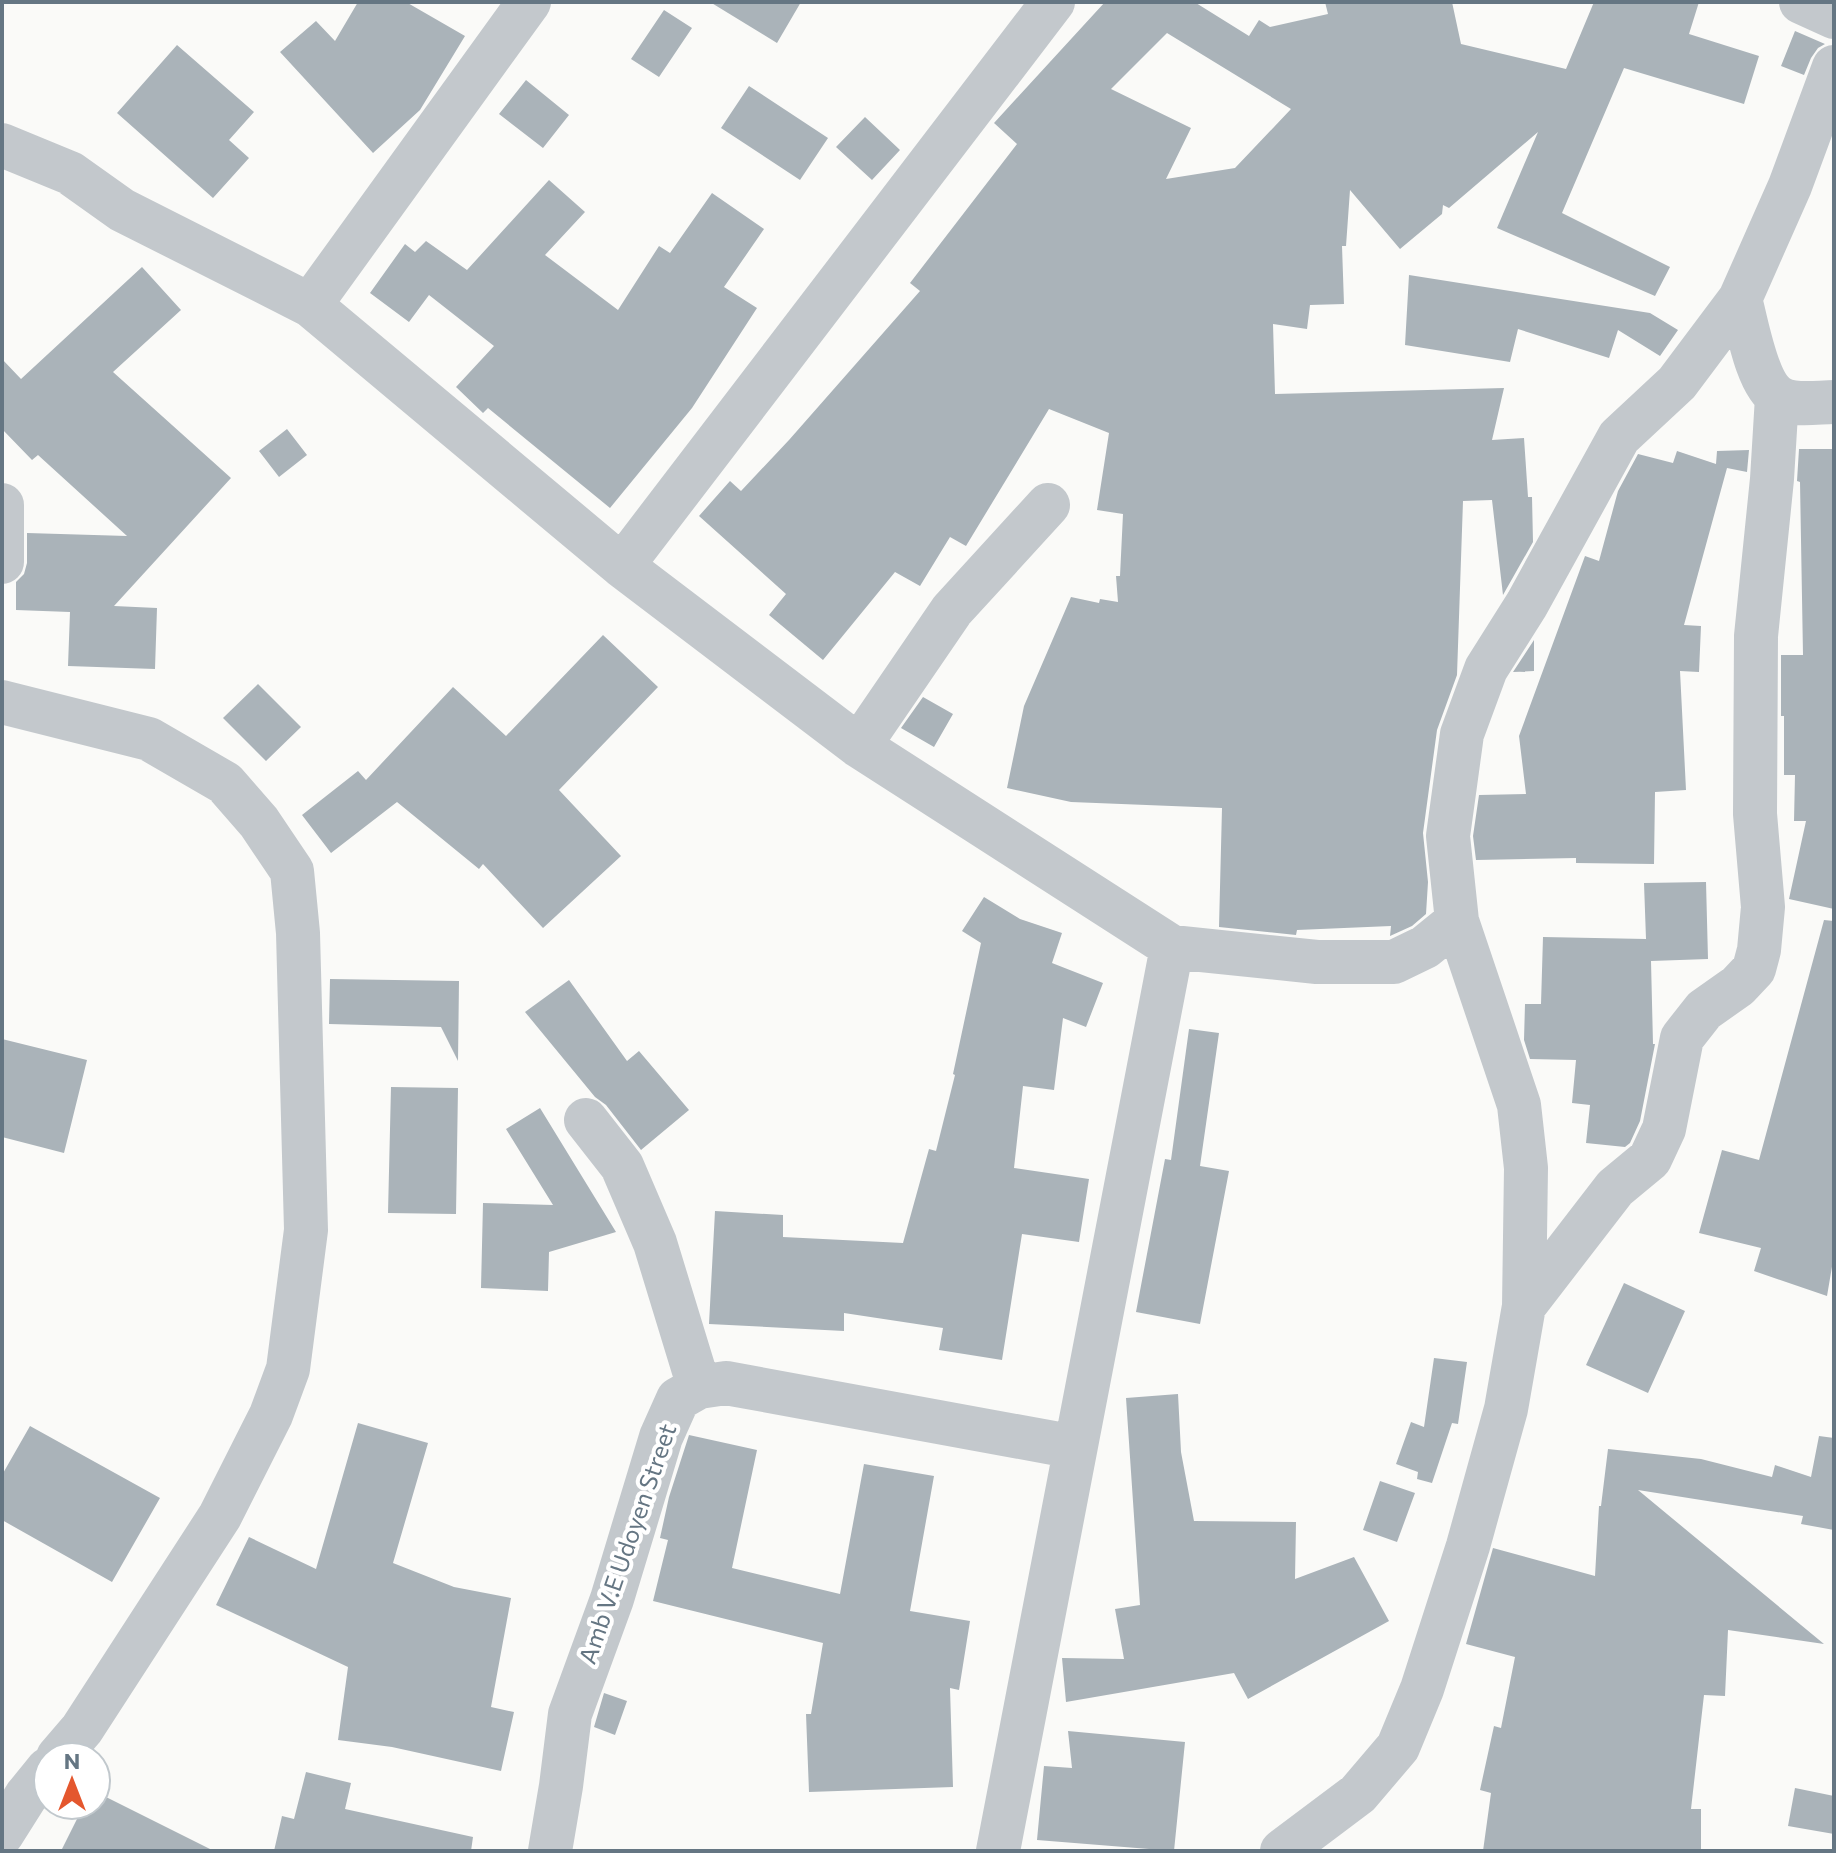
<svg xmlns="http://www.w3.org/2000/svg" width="1836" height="1853" font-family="Commissioner,sans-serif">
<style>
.building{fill:#aab3b9;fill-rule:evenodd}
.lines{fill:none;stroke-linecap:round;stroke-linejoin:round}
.minor{stroke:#c3c8cc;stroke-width:44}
.labels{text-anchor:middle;stroke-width:8;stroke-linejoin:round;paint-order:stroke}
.street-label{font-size:24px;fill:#657683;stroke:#fff}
</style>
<rect width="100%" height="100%" fill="#fafaf8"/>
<!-- building -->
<path class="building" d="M358,2H406L465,36L420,110L373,153L280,52L316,21L335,41Z
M710,2H801L777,43Z
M1105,2H1198L1196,3L1249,36L1259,20L1270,27L1328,14L1325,2H1452L1461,44L1566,69L1594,2H1699L1689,34L1759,56L1744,104L1624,68L1562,213L1670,267L1655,296L1497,228L1538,132L1449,208L1443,205L1442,214L1400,249L1350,190L1346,246H1342L1344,304L1310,305L1307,329L1273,324L1275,394L1504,388L1492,440L1524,438L1528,497H1532L1533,542L1503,595L1492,500L1463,501L1457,675L1437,730L1423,833L1428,882L1426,914L1412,926L1390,936L1391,926L1297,930L1296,935L1219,927L1222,808L1071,802L1007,788L1024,706L1071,597L1099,603L1100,599L1118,602L1116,576H1120L1123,514L1097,510L1109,433L1049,409L966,546L950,537L920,586L895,572L823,660L769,615L786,594L699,516L730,481L741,491L789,440L920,291L910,283L1017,144L994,123ZM1167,33L1291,109L1235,168L1166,179L1191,128L1111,89Z
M664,10L692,28L659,77L631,59Z
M1795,31L1825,44L1818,48L1811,58L1804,75L1781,66Z
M177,45L254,112L229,140L249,158L213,198L117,113Z
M526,80L569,115L543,148L499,114Z
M749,86L828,138L800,180L721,128Z
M865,117L900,150L872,180L836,147Z
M549,180L585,212L545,255L618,310L659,246L670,253L712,193L764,229L724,287L757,308L692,408L610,508L488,408L483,413L456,387L494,346L429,295L409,322L370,293L405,244L415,252L426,241L467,270Z
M142,267L181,310L113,372L231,478L114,606L157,608L155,669L68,666L70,612L16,610V582L24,574L27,563V533L127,536L38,455L32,460L2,429V359L21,379Z
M1409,275L1650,313L1678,330L1660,356L1618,330L1609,358L1518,329L1510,362L1405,345Z
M287,429L307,455L279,477L259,451Z
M1799,449H1834V909L1789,899L1806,821H1794L1795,775H1784V716H1781V655H1803L1800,482L1797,481Z
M1749,450L1747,472L1727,468L1684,625L1701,626L1699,672L1680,671L1686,790L1655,792L1654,864L1576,863V858L1476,860L1473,836L1479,795L1526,794L1519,736L1585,556L1599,561L1618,491L1638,454L1673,463L1677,451L1716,464L1717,451Z
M603,635L658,687L559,790L621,856L543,928L483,864L479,869L397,802L331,853L302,815L358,771L366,780L453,687L506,736Z
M1534,640V671L1513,672Z
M258,684L301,727L266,761L223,718Z
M923,697L953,714L934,747L901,728Z
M1706,882L1708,959L1651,961L1653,1044H1655L1640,1121L1630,1143L1625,1147L1586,1143L1590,1105L1572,1103L1576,1060L1530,1059L1524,1040L1525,1004H1541L1543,937L1646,939L1644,883Z
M984,897L1020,919L1062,933L1052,963L1103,983L1086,1027L1063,1018L1054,1090L1023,1086L1014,1168L1089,1179L1079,1242L1022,1234L1002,1360L939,1350L943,1328L844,1313V1331L709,1324L715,1211L783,1215V1237L903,1243L929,1149L936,1151L955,1075L953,1074L981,943L962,931Z
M1824,920L1834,921V1255L1827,1296L1754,1271L1761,1248L1699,1233L1722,1150L1759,1160Z
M330,979L459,981L458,1061L441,1027L329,1024Z
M569,980L627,1061L639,1051L689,1110L641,1150L606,1105L595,1097L525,1012Z
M1189,1029L1219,1033L1200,1166L1229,1171L1200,1324L1136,1312L1165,1159L1171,1160Z
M2,1039L87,1060L64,1153L2,1137Z
M391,1087L458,1088L456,1214L388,1213Z
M540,1108L616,1232L549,1252L548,1291L481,1288L483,1203L553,1205L506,1129Z
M1624,1283L1685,1311L1648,1393L1586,1365Z
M1434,1358L1467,1362L1458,1424L1452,1423L1432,1483L1417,1479L1418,1472L1396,1464L1411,1422L1424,1427Z
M1178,1394L1181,1452L1194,1521L1296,1522L1295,1579L1354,1557L1389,1621L1248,1699L1234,1673L1066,1702L1062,1658L1124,1659L1115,1609L1140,1605L1126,1398Z
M358,1423L428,1443L393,1563L454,1587L511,1598L491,1707L514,1712L501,1771L392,1747L338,1740L348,1667L216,1605L249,1537L316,1569Z
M30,1426L160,1498L112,1582L2,1520V1475Z
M689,1435L757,1450L732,1568L840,1594L864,1464L934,1476L910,1611L970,1621L959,1690L950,1688L953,1787L809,1792L806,1714H811L823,1643L653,1601L668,1540L660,1538L669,1497Z
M1819,1436L1834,1438V1530L1801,1524L1803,1516L1638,1490L1824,1644L1728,1630L1725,1696L1704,1695L1691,1809H1701V1851H1483L1491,1793L1480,1790L1494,1726L1501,1728L1515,1657L1466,1644L1493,1548L1595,1576L1599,1506H1601L1608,1449L1701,1459L1772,1477L1775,1465L1811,1477Z
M1380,1481L1415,1493L1397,1542L1363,1530Z
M604,1693L627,1701L615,1735L594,1727Z
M1068,1731L1185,1742L1174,1851L1037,1840L1044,1766L1072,1768Z
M306,1772L351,1783L345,1809L473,1837L471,1851H274L282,1816L294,1819Z
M1795,1788L1834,1796V1834L1788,1826Z
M96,1792L214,1851H61L84,1805H96Z"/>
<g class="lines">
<!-- minor -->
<path class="minor" d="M1801,2L1834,17
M2,145L70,173L122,210L310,305L622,566L859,746L1172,947L1317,962H1394L1425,947L1457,921
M1740,299C1747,323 1756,383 1778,397C1793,407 1817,402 1834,402
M310,305L529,2
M2,505V562
M622,566L1053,2
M2,702L149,739L225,783L259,822L292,871L298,933L306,1230L288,1369L271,1415L220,1516L82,1729L58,1757
M859,746L952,610L1048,505
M586,1120L622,1166L655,1243L699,1387
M1524,1306L1615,1188L1650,1159L1664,1129L1682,1038L1704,1010L1738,986L1754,969L1759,950L1763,907L1755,814L1756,636L1772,479L1777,397
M2,1834L26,1796L48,1769
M550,1851L561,1786L570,1714L612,1599L661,1437L678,1399L699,1387L726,1383L1075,1447
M998,1851L1172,947
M1282,1851L1358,1794L1398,1747L1422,1689L1468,1546L1506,1409L1524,1306L1526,1168L1519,1105L1457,921L1448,836L1462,734L1486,669L1527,604L1619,437L1677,383L1740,299L1790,186L1834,67"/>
</g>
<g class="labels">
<!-- street labels -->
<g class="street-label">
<text transform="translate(628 1544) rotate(-71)" y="8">Amb V.E Udoyen Street</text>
</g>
</g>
<!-- border -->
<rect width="1836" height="1853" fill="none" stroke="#657683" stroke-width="8"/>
<!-- north arrow -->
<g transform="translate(72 1781)"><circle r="38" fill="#ffffff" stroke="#c1c8cd" stroke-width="2"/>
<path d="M0-6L14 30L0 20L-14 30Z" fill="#e4572e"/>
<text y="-12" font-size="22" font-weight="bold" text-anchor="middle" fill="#657683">N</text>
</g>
</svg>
